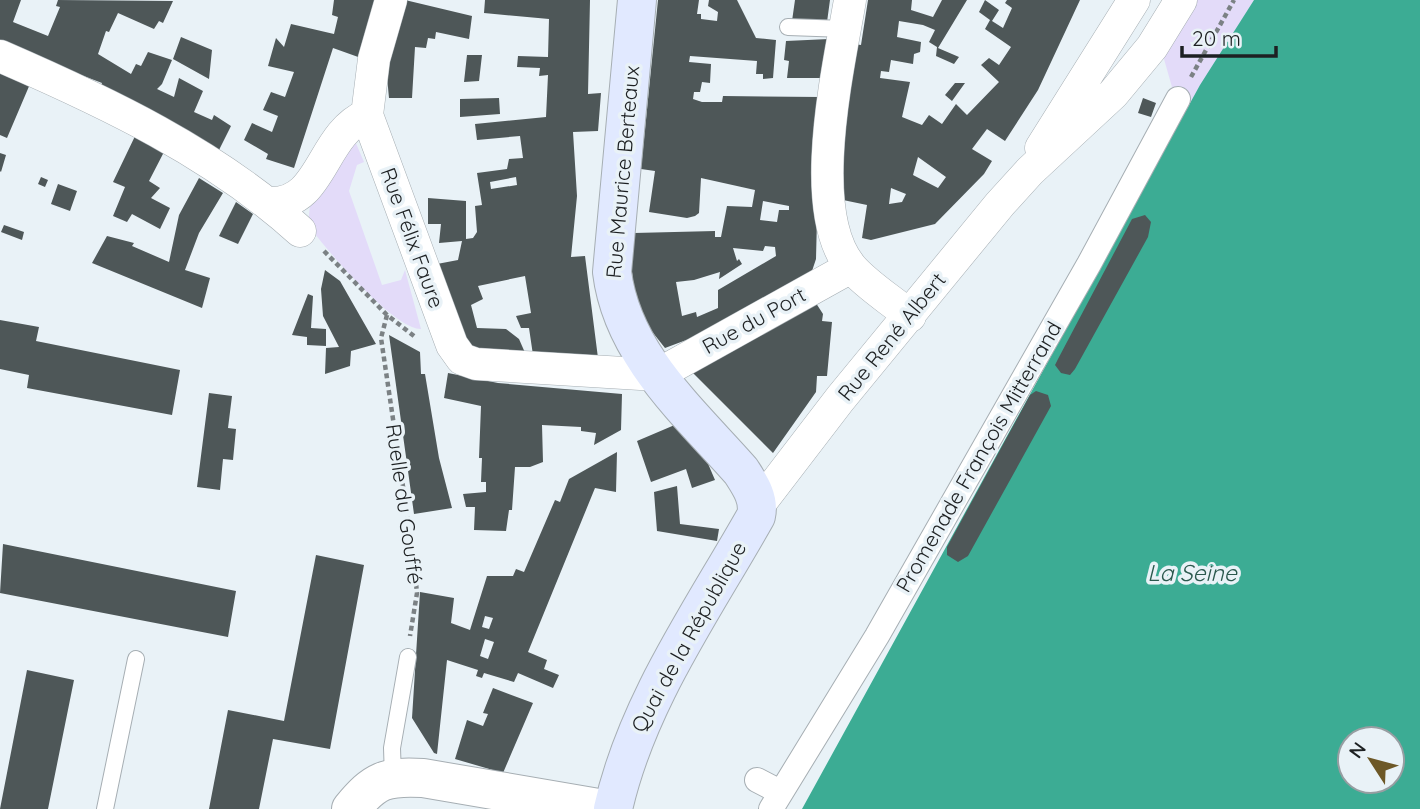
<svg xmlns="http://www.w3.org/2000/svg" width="1420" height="809" font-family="Quicksand,sans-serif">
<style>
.green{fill:#e3dbf9}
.water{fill:#3cac94;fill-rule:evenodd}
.building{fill:#4e5758;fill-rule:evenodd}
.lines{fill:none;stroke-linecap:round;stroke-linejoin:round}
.service-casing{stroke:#a6aeb3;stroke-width:18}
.pedestrian-casing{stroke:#a6aeb3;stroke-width:26}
.minor-casing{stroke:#a6aeb3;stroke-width:33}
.tertiary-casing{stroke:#a6aeb3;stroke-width:40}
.secondary-casing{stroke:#a6aeb3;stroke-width:40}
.path{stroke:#7b8184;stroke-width:4.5;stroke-dasharray:5 3.5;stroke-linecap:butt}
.service{stroke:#fff;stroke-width:16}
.pedestrian{stroke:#fff;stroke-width:24}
.minor{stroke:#fff;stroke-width:32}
.tertiary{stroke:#fff;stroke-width:38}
.secondary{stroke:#e1e9ff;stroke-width:38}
.labels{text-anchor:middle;stroke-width:7;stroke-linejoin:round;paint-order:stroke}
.street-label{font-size:21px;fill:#1d2022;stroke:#e9f2f7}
.water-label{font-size:23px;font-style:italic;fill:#2b594e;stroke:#e9f2f7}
</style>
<rect width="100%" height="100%" fill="#e9f2f7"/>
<!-- green -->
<path class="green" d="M1191,0H1254L1188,107L1174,94L1162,52Z
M355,141L364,162L357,165L349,191L382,285L401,280L405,270L421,329C394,330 325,248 308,225L310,205Z"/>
<!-- water -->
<path class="water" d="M1254,0H1420V809H802L1200,85ZM1350,739H1392V781H1350Z"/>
<!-- building -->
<path class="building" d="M0,0H21L13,22L48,36L60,7L56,6L58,0L173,1L163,23L159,21L154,29L118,13L109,32L106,31L98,54L131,74L136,64L141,66L148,52L172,60L162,84L157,89L174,97L179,78L203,91L194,112L212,120L214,115L231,126L217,154L100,88L102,83L0,44Z
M334,0H377L361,58L333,48L294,168L266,159L268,154L244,140L252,123L272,132L278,116L263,110L271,92L285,97L294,72L268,66L276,38L284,47L291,24L334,34L338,17L332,15Z
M405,0L472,16L469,39L436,32L435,39L428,38L426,48L415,47L412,98H389L386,66Z
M485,0H590L588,94L601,93L598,131L573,132L577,196L571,257L585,256L598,358L533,355L529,328H521L516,316L531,313L525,276L478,286L483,299L471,305L477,328L506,329L519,339L526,355L467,348L437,264L458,260L462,241L439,243L441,224H428V198L466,201V239L473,238L477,232L475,206L482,205L477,173L507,169L509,159L523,158L520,136L477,140L475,124L546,117L548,75L539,76L540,68L517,67L518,56L548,57L549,19L484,13ZM516,177L517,185L491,189L490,182Z
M658,0H699L697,14H701V19L717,21L718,12L708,6L709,0H737L756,38L776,40L773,78L763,79V74H756L757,61L690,56L689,62L711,64L710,83L702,82L700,92H694L693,99L702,102H722L723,96L820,97L816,259L810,277L713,330L665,348L646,324L634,287L631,265L634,233L715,231V237H721L727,206L752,207L755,190L701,178L699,213L695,216L687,218L649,212L655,171L641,169ZM763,201L789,206V210H779L777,222L760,220ZM765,246L775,247L776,256L718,290V308L697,317L696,312L682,316L676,282L694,280L720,272L719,279L742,264L739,259L737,261L733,248L763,251Z
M795,0H830L827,22L792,21Z
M868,0H912L911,10L933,17L942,0H967L938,48L959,57L954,64L936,56L937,47L929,42L935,30L923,25L899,21L897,37L921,42L920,52L914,54L913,64L891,60L889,72L881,71L880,78L910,82L902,117L922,125L929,115L942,124L956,104L967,115L999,82L981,65L989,58L999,65L1011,47L985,29L990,20L979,12L985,0L999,10L992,21L1003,28L1012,8L1005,3L1007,0H1080L1038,90L1005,141L987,129L972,149L992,161L984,174L935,224L871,240L862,238L867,205L843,200L839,164L854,44L861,45ZM918,157L946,177L938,188L913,175ZM891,188L906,194L902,202L889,204Z
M181,37L212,50L209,79L173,59Z
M829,39L826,78H787L789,61L784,60L786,41Z
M467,55H482L479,81L464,82Z
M0,70L30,84L7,138L0,135Z
M955,83H965L952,101L945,95Z
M499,98L500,114L460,117V99Z
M1143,98L1156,103L1151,117L1138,113Z
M137,132L165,150L149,181L160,188L151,198L170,208L160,229L132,214L127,222L113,216L125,187L113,182Z
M0,153L6,155L1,172L0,171Z
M41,177L48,180L45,187L38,184Z
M199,178L223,193L199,233L185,270L210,278L202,308L92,263L107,236L134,243L132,246L169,262L179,215Z
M58,184L77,191L70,211L51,204Z
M236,202L253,214L238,244L219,236Z
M1145,215L1151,222L1148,237L1075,369L1070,375L1061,373L1055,365L1058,359L1132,219Z
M4,225L24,232L22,240L1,232Z
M325,270L340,281L376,344L351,351L350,366L325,374L326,348L339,347L323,316L321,289Z
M308,294L313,296L311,328L326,329V346L307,345V337L292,335Z
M812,297L823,314L822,321L832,322L827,376H817L816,392L773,453L691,371Z
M0,320L39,327L36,341L180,370L172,415L27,388L29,375L0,369Z
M389,335L420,352L421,374H425L439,458L452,508L414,514Z
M448,373L498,383L622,394L621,430L594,445L596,433L581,431V427L542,425L543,462L530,467H515L512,510H509L506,531L474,530L475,507H466L463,494L486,492V482H481L482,458H479L481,406L444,398Z
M1036,391L1048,395L1051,406L968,556L958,562L947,555V547L1030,395Z
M209,393L232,396L228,428L236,429L233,460L223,459L220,490L197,487Z
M677,424L706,459L715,480L692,488L686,469L651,482L637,441Z
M617,452L616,492L595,488L528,652L547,660L544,669L559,675L553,688L518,673L514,682L484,673L482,678L476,676L478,670L447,660L437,754L434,753L412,718L420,592L454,598L451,623L470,630L487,576H513L516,569L524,572L555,500L560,502L569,479ZM485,616L493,618L489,629L482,627ZM485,639L494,642L488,659L480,656Z
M677,486L680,524L719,529L717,541L657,531L654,492Z
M3,544L236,591L228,637L0,593Z
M316,555L364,565L330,749L273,739L259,809H209L228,710L284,721Z
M27,670L74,680L48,809H0Z
M493,688L533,703L503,773L455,759L467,720L483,726L488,714L483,713Z"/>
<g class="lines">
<!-- service casing -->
<g class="service-casing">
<path id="service" d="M788,27L845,29
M393,777L392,748L408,657
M105,809L136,659"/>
</g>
<!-- pedestrian casing -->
<g class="pedestrian-casing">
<path id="pedestrian" d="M757,780L780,792
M771,809L877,636L1089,264L1178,99"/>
</g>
<!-- minor casing -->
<g class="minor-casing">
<path id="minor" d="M391,0L374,59L367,115L452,345L462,359L476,364L657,375L851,267
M850,0C839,66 804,213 852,268C868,286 891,300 910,316
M0,56C106,102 214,153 300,231
M1041,148L1134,0
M270,203C323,205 320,135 367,115
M758,506L840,399L1000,204L1030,171L1113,94L1152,47L1181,0"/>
</g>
<!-- tertiary casing -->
<g class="tertiary-casing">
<path id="tertiary" d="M351,809C375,780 385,776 423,778L604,809"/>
</g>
<!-- secondary casing -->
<g class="secondary-casing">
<path id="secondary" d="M613,809C637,702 703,610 756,516C760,499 750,485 741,471C689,412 622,354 612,272L637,0"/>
</g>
<!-- path -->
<path class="path" d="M1191,77L1234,0
M324,251L387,315L414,336
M387,315L381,338L413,554L417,593L410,636"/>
<!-- service -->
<use href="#service" class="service"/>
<!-- pedestrian -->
<use href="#pedestrian" class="pedestrian"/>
<!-- minor -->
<use href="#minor" class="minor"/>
<!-- tertiary -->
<use href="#tertiary" class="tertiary"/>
<!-- secondary -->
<use href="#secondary" class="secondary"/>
</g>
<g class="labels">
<!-- street labels -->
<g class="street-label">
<text transform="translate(623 172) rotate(-85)" y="7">Rue Maurice Berteaux</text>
<text transform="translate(412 238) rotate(70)" y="7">Rue Félix Faure</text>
<text transform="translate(754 321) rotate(-29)" y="7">Rue du Port</text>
<text transform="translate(892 337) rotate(-51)" y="7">Rue René Albert</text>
<text transform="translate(979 457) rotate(-60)" y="7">Promenade François Mitterrand</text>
<text transform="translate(404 504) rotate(82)" y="7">Ruelle du Gouffé</text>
<text transform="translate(689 637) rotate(-61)" y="7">Quai de la République</text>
</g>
<!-- water labels -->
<g class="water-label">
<text x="1192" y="581">La Seine</text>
</g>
</g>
<!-- north arrow -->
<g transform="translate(1371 760) rotate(306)"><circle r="33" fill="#e9f2f7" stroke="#979ea2" stroke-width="2"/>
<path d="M0-5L12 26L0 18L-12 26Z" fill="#6d5827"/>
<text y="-10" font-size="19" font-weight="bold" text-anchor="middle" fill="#1d2022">N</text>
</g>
<!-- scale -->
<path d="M1182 46v10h94v-10" fill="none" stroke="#1d2022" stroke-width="3.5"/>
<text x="1192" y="46" font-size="21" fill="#1d2022" stroke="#e9f2f7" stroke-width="5" paint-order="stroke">20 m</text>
</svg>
